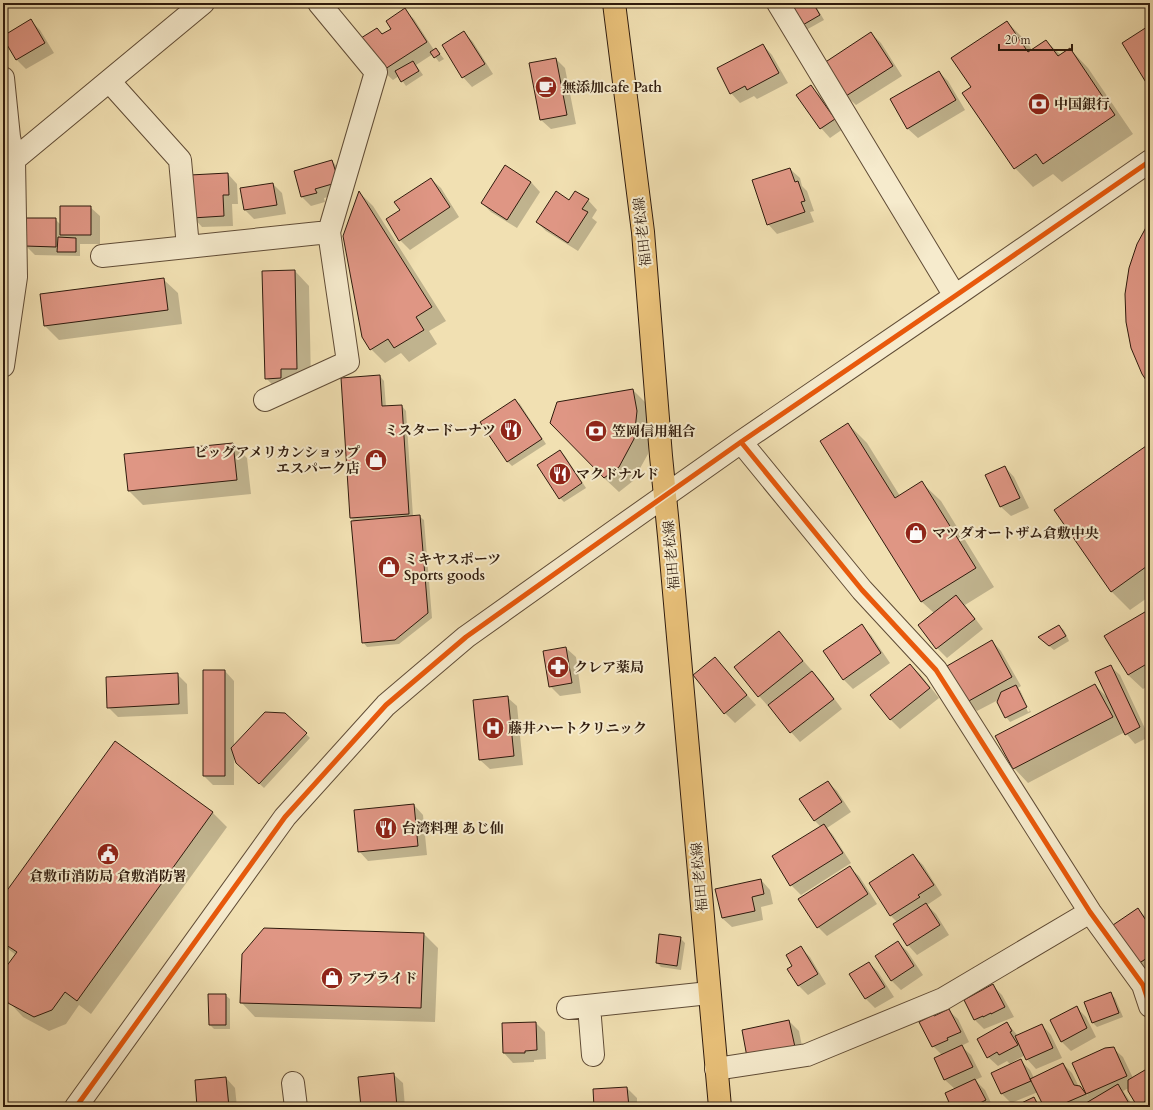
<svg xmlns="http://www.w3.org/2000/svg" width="1153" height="1110" font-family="Cardo,'Noto Serif JP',serif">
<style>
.shadow{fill:#0003;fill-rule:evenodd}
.building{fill:#df9684;stroke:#2f1b0d}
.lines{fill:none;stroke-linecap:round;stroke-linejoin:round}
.minor-casing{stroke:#604c36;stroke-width:24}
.major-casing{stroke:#2f1b0d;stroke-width:24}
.minor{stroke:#f6ebcd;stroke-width:22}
.major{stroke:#e8c079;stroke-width:22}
.cycleway-casing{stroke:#f6ebcd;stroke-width:8}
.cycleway{stroke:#e8590c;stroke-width:5}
.labels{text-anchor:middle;stroke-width:4;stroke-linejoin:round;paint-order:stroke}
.poi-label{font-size:14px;font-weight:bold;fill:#2f1b0d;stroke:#f6ebcd;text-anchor:start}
.street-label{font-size:14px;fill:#2f1b0d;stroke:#f6ebcd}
</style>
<rect width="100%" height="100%" fill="#f1e0b2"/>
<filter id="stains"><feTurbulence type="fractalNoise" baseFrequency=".005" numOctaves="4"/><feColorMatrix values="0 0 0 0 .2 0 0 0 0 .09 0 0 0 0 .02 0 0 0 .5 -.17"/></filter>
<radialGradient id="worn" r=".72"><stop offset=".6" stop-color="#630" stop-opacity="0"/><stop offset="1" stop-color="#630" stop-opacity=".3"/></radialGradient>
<!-- shadow -->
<path class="shadow" d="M797,3H814L824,20L806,30L802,25Z
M405,10L414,19L434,50L436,49L444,59L439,62L433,54L416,65L423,75L406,86L399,76L393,80L383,71L377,29L383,35L393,29Z
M31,21L40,30L54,53L26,69L17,60L3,37Z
M1007,22L1026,41L1032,50L1046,41L1061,55L1070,49L1088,68L1133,134L1062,182L1053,174L1033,187L1015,168Z
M464,32L473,42L493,74L472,87L463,77Z
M871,33L881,43L902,76L856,105L846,96Z
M763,45L772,55L788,83L757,99L754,96L740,103L731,93Z
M556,59L565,68L576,124L551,129L541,120L530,64Z
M939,72L948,81L965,110L918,138L908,129L891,100Z
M811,86L820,96L843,129L830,138L821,128L798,95Z
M332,161L341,171L347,192L324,198L325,202L311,206L302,197L295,172Z
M790,169L800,178L802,186L807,191L814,211L810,212L814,222L777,234L768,224Z
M228,174L237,184L238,204H232L233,226L202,227L193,217Z
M431,179L441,188L459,217L410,250L400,240L401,211Z
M531,182L540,192L517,228L491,212L482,203Z
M273,184L282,193L286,214L254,219L245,210L242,189Z
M359,192L373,206L446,321L429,331L437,344L409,362L401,353L385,363L371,349Z
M588,200L597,210L592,218L597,222L578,251L546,231L537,222L569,202Z
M90,207L100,216V244H80V256L35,255L26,246L55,219L61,225Z
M295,271L309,286L311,382L280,393L266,378Z
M163,279L178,293L182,324L59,340L45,326L41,295Z
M380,376L384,381L386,407L402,406L406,411L413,516H419L424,520L432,618L399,644L367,647L363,642L355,522L351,518Z
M633,390L647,404L651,426L648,454L633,481L619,492L604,478Z
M515,400L520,404L546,444L512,466L507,461Z
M848,424L867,443L900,496L922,483L941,501L994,587L965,605L983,629L947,658L937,648L919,625L934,613L922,602L821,441Z
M233,444L247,458L251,494L143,505L129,491Z
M560,451L565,456L586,488L564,502L560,498Z
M1150,451V596L1130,610L1111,591Z
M1005,467L1014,477L1029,508L1011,516L1001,507L986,476Z
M1150,610V685L1143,689L1128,675L1106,636Z
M862,626L871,635L890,663L853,689L843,679Z
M1059,626L1064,630L1069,641L1054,650L1043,641Z
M779,633L821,681L842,709L800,742L791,732L769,705L768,706L759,696Z
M992,641L1001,651L1021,686L1018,688L1031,712L1010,722L1006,717L1000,699L977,711L968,702ZM1018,690H1020L1030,711L1028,712Z
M566,648L576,657L581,693L560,696L550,686Z
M715,658L756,705L735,723L725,713L694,675Z
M910,665L920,674L939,698L900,729L891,720L872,696Z
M1110,666L1120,675L1149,737L1135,744L1125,732L1028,783L1014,768L1095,685L1109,699Z
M225,671L234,681V746L306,734L310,738L264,788L242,767L234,755V785H213L204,776Z
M177,674L187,684L188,714L118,717L108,707Z
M507,697L517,706L523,765L490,769L480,760Z
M115,742L213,813L227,827L91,1014L79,1005L66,1024L49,1031L23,1017L9,1002L3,980V973L16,955L3,945V897Z
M828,782L837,791L851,812L827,828L833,835L851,863L801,895L791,885L773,857L821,827L815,821L801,800Z
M414,805L423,815L427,855L368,861L359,851Z
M913,855L923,865L942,895L927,905L936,914L949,935L917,955L908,945L898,923L891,916L870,883Z
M849,867L859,876L877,904L827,936L818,927Z
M761,880L770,890L773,904L761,907L763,920L732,927L722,918Z
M1138,909L1150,922V972L1148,973L1138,963Z
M424,934L438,948L435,1022L255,1017L241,1002Z
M680,938L685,943L681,970L661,967L657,963Z
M898,942L907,951L923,975L901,990L891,980Z
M800,947L810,957L826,984L808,995L799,986L788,969L794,966Z
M869,963L878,972L894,997L875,1008L866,999L850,975Z
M993,986L1002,995L1014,1017L984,1029L975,1020L965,1000Z
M1110,993L1115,998L1123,1017L1097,1027L1093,1023L1085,1003Z
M225,995L230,999V1029H214L210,1025Z
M1076,1007L1086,1017L1096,1037L1071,1051L1061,1041Z
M948,1010L958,1019L969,1042L961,1046L971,1055L982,1077L975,1080L985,1090L993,1107H952L955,1089L945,1080L935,1059L942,1055L933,1046L934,1017Z
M789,1021L799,1031L804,1056L758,1066Z
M536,1023L545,1032L546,1059L534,1060V1062L513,1063L504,1053L503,1024Z
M1007,1023L1018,1036L1042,1025L1051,1035L1062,1058L1036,1069L1027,1059L1025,1055L1011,1063L1012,1064L1021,1061L1030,1070L1034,1078L1063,1064L1072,1073L1079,1087L1088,1096L1074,1064L1113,1048L1123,1057L1133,1078L1150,1068V1107H1139L1129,1088L1123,1091L1134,1107H1045L1038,1092L1011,1103L1002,1094L1011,1065L1007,1061L998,1066L988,1057Z
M393,1074L403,1083L405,1107H362Z
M226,1078L235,1088L237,1107H199Z
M627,1088L637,1098V1107H595Z
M1033,1098L1042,1107H1016Z"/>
<!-- building -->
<path class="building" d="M795,3H813L820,15L801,26L790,6Z
M405,8L427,42L382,71L361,38L377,28L382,34L391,29L386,21Z
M31,19L45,43L16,60L3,38V36Z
M1007,21L1028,52L1046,40L1058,56L1070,48L1115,115L1043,164L1036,154L1014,169L962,93L971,87L951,58Z
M1150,25V89L1122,43Z
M464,31L485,64L462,78L442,45Z
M871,32L893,66L846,96L824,63Z
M763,44L779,73L747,90L745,86L730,94L717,68Z
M436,48L440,54L434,58L430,52Z
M556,58L567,115L540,120L529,63Z
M413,61L419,71L401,82L395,71Z
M939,71L956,100L907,129L890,99Z
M811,85L835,119L820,129L796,95Z
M332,160L339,182L315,189L317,193L301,197L294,171Z
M505,165L531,182L507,220L481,203Z
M790,168L795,182L798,181L805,201L801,202L805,212L767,225L752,180Z
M228,173L229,195H223L224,216L192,218L190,175Z
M431,178L450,207L399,241L386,219L400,210L394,202Z
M273,183L277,205L244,210L240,188Z
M359,191L432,307L416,317L424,330L394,348L388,339L370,350L362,337L343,236Z
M556,191L569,200L575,191L589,199L582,209L588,212L568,243L536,222Z
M60,206H91V235H60Z
M25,218H56V247L25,246Z
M1150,220V386L1142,374L1131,348L1126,322L1125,294L1129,268L1137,244Z
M58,237L76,238V252H57Z
M295,270L297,369H281V378L265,379L262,271Z
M164,278L168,310L44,326L40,294Z
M380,375L382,406L402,405L409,514L350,518L341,378Z
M633,389L637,411L634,439L619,467L604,478L550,423L557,402Z
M515,399L542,439L507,462L480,422Z
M848,423L895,498L922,481L976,568L921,602L820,441Z
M233,443L237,480L128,491L124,454Z
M1146,446L1150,451V564L1111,592L1054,510Z
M560,450L582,483L559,499L537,465Z
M1005,466L1020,498L1000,507L985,475Z
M420,515L428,613L395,640L362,643L351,521Z
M956,595L975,619L936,649L918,625Z
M1150,609V662L1128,675L1104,636Z
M862,624L881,653L843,680L823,651Z
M1059,625L1066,636L1049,646L1038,637Z
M779,631L803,661L758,697L734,667Z
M992,640L1012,677L967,702L947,666Z
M566,647L572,683L549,687L543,651Z
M715,657L747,695L724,714L693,675Z
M910,664L930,688L890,720L870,695Z
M1111,665L1140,727L1125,735L1095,672Z
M203,670H225V776H203Z
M812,671L834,699L790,733L768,705Z
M178,673L179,704L107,708L106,677Z
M1095,684L1113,717L1013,769L995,736Z
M1016,685L1027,707L1005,718L997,702L1001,692Z
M508,696L514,756L479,760L473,700Z
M265,712L285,713L307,733L259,784L236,763L231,748Z
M115,741L213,812L77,1001L65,992L52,1010L34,1017L8,1003L3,984V971L17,952L3,943V896Z
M828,781L842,802L814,821L799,799Z
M414,804L418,846L358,852L354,810Z
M824,824L843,853L790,886L772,856Z
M913,854L934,885L918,895L920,897L890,916L869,883Z
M850,866L868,894L817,928L798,899Z
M761,879L764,894L752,897L755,911L722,918L715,889Z
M926,903L940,925L907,946L893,924Z
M1138,908L1147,922L1150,921V956L1138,964L1113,925Z
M264,928L424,933L421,1008L240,1003L242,954Z
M659,934L681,937L677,966L656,963Z
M898,941L914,966L891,981L875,956Z
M801,946L818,974L798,986L787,969L792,966L786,955Z
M869,962L885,987L865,999L849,974Z
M993,984L1005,1007L991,1014V1013L983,1017V1016L974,1020L964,1000Z
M1111,992L1119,1013L1092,1023L1084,1002Z
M208,994H226V1025H209Z
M1077,1006L1087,1028L1061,1042L1050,1020Z
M949,1009L961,1032L947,1038L948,1040L932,1047L919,1022L933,1015L934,1016Z
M789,1020L795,1047L747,1057L742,1030Z
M536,1022L537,1050L525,1051V1053H503L502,1023Z
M1007,1022L1012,1031L1010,1032L1018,1045L999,1055L997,1052L987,1058L977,1039Z
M1042,1024L1053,1048L1026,1060L1015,1036Z
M962,1045L973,1067L944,1080L934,1058Z
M1114,1047L1127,1076L1086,1094L1072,1063L1105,1048Z
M1021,1059L1031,1081L1001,1094L991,1073Z
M1063,1063L1074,1085L1080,1086L1086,1094L1056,1107H1044L1030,1079Z
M1150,1067V1099L1137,1106L1128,1091V1080Z
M394,1073L397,1107H361L358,1077Z
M226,1077L229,1107H197L195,1080Z
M975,1079L986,1100L972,1107H951L945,1093Z
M1118,1084L1131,1107H1082L1081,1106Z
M627,1087L629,1107H594L593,1089Z
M1034,1097L1039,1107H1013Z"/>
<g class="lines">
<!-- minor casing -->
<g class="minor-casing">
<path id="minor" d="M778,3L955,296
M3,78L9,137L14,160L16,277L3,366
M109,81L180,160L188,247
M4,168L203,3
M102,256L329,232
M265,400L348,362L329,232L376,72L319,3
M741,442L862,590L936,670L1090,912L1143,985L1150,1006
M589,1006L593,1055
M568,1008L709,993
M716,1069L807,1055L943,999L1090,912
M293,1083L296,1107
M76,1107L285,817L386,705L466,637L612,533L741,442L955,296L1150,161"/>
</g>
<!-- major casing -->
<g class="major-casing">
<path id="major" d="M614,3L643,232L661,456L669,536L720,1107"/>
</g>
<!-- minor -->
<use href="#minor" class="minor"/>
<!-- major -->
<use href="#major" class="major"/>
<!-- cycleway casing -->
<g class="cycleway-casing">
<path id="cycleway" d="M741,442L862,590L936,670L1090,912L1143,985L1150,1006
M76,1107L285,817L386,705L466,637L612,533L741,442L955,296L1150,161"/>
</g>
<!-- cycleway -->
<use href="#cycleway" class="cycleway"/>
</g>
<!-- icons -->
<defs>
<g id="cafe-disc" transform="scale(1.15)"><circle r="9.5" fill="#8f2418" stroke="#f6ebcd"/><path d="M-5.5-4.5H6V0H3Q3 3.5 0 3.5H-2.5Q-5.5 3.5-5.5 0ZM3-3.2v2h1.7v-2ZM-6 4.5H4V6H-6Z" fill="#fff"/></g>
<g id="bank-disc" transform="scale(1.15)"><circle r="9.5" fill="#8f2418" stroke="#f6ebcd"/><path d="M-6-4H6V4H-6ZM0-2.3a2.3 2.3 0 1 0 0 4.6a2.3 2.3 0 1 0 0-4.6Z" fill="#fff"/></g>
<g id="restaurant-disc" transform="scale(1.15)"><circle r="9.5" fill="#8f2418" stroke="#f6ebcd"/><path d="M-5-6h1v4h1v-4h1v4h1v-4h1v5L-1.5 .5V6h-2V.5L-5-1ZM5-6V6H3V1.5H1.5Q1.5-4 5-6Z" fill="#fff"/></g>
<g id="shop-disc" transform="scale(1.15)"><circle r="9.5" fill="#8f2418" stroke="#f6ebcd"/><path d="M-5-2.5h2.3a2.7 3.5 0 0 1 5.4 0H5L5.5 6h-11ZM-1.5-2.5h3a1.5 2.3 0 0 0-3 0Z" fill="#fff"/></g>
<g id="pharmacy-disc" transform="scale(1.15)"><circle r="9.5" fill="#8f2418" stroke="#f6ebcd"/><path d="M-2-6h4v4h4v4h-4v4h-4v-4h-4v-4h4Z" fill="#fff"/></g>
<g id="hospital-disc" transform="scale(1.15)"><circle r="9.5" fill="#8f2418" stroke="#f6ebcd"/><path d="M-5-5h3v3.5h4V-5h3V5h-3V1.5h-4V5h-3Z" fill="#fff"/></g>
<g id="civic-disc" transform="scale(1.15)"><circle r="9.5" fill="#8f2418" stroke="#f6ebcd"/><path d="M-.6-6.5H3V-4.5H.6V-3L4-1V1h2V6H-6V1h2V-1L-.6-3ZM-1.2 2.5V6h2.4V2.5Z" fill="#fff"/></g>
</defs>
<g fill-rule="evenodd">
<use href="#cafe-disc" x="546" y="87"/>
<use href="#bank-disc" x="1039" y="104"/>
<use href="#restaurant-disc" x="511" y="430"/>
<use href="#bank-disc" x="596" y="431"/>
<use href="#shop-disc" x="376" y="460"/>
<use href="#restaurant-disc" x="560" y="474"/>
<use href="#shop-disc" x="916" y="533"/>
<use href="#shop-disc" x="389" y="567"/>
<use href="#pharmacy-disc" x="558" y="667"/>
<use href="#hospital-disc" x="493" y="728"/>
<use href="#restaurant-disc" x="386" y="828"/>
<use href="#civic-disc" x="108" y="854"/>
<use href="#shop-disc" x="332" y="978"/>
</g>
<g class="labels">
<!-- poi labels -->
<g class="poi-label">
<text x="562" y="92">無添加cafe Path</text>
<text x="1054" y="109">中国銀行</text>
<text x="496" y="435" text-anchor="end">ミスタードーナツ</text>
<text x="612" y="436">笠岡信用組合</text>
<text x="360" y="457" text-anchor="end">ビッグアメリカンショップ<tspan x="360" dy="16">エスパーク店</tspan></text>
<text x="576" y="479">マクドナルド</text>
<text x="932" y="538">マツダオートザム倉敷中央</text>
<text x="404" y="564">ミキヤスポーツ<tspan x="404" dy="16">Sports goods</tspan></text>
<text x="574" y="672">クレア薬局</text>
<text x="508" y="733">藤井ハートクリニック</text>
<text x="402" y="833">台湾料理 あじ仙</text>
<text x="108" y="881" text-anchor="middle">倉敷市消防局 倉敷消防署</text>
<text x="348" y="983">アプライド</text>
</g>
<!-- street labels -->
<g class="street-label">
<text transform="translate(642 232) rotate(-96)" y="5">福田老松線</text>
<text transform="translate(671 555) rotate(-95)" y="5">福田老松線</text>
<text transform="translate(699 877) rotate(-95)" y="5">福田老松線</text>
</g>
</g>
<!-- margin -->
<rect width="1153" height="1110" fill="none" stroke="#f1e0b2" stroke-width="16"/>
<rect x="4" y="4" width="1145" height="1102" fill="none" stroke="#2f1b0d" stroke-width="2"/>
<rect x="8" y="8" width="1137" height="1094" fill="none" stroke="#2f1b0d"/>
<!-- scale -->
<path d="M999 44v6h73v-6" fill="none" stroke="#2f1b0d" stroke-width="2"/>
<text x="1005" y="44" font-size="12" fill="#2f1b0d" stroke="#f6ebcd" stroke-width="3" paint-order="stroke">20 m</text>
<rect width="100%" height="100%" filter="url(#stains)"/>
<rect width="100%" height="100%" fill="url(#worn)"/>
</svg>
